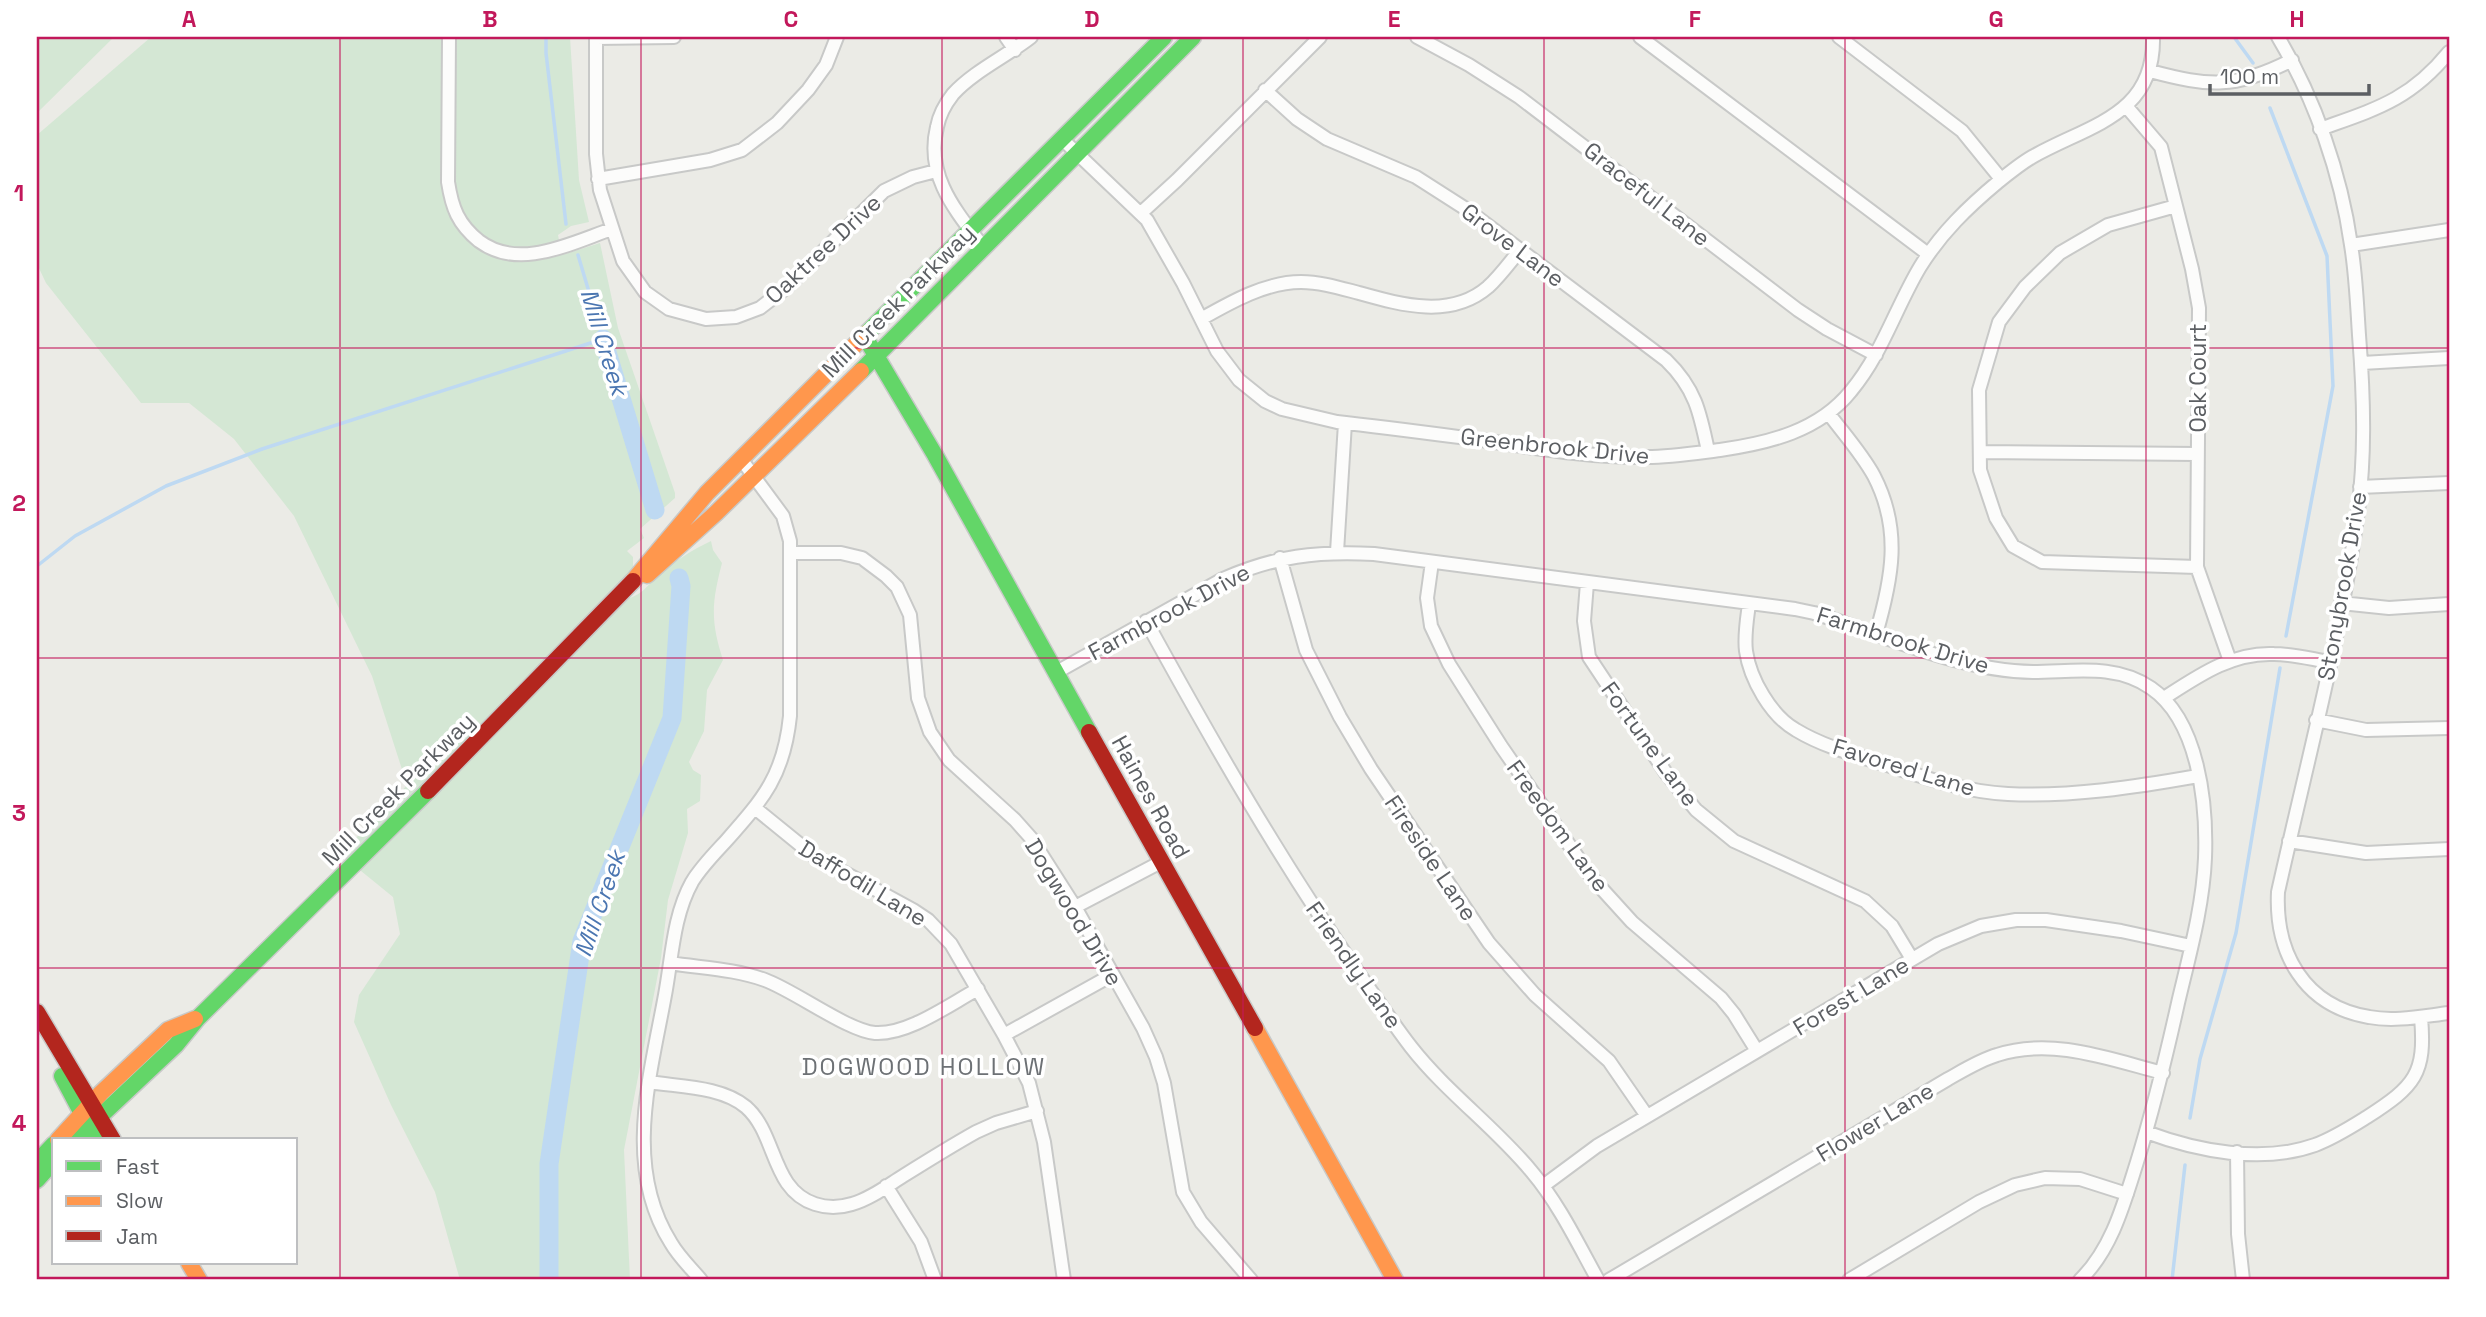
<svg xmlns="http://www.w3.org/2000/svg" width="2486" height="1317" font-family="'Space Grotesk',sans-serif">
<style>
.green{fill:#d4e7d4}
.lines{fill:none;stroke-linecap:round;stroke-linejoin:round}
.stream{stroke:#bed9f2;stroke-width:3.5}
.river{stroke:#bed9f2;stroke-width:19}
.street-casing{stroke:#c8c9c8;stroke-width:16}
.fast-casing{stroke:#c8c9c8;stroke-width:19}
.slow-casing{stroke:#c8c9c8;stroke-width:19}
.jam-casing{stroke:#c8c9c8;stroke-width:19}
.street{stroke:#fcfcfb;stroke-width:12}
.fast{stroke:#63d668;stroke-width:16}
.slow{stroke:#ff974d;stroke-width:16}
.jam{stroke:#b3261e;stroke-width:16}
.grid{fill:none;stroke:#c2185b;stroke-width:2;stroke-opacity:0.55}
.labels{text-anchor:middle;stroke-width:7;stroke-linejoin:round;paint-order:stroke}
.street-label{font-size:23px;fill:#5c5f63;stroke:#fff}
.water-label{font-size:24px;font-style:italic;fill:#4b76b1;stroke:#fff}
.neighbourhood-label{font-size:24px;letter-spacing:2px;fill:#6d7175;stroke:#fff}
.neatline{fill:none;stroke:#c2185b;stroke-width:2.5}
.grid-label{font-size:23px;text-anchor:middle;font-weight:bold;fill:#c2185b}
</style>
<rect width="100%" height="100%" fill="#ebebe6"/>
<!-- green -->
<path class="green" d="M37,37H114L37,113Z
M151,37H570L579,180L589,222L571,226L558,235L562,255L600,243L618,328L675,493V498L640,529L644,538L627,551L633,557V568L620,601C644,595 643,589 660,574C676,560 692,550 711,541L713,550L722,563C712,602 710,620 723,660L707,690L704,731L689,762L693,770L701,775L700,801L687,809L688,833L668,900L661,958L624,1150L630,1280H460L435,1192L391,1105L354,1022L359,995L400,934L393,897L339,853L378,818L407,785L372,676L294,516L234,439L189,403H141L46,283L37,264V135Z"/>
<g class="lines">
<!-- stream -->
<path class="stream" d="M546,37V53L566,224
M2234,37L2253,63
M2270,108L2327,256L2333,386L2286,636
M37,566L75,536L166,486L262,449L603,339L578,255
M2190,1118L2200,1059L2236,933L2280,668
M2172,1280L2185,1165"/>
<!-- river -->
<path class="river" d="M603,339L655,510
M549,1280V1164L582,941L672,718L681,586L679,578"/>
<!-- street casing -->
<g class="street-casing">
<path id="street" d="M449,37L448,182C452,208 458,224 479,241C519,271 571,243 612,229
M596,37V154L600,190L623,261L645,292L669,309L706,319L736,317L760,308L787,287L884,191L913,177L936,171
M1006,37L1015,50
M1417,37L1469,65L1519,97L1798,310L1827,329L1876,355
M1640,37L1928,254
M1839,37L1962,131L2001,179
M2278,37C2315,99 2341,174 2351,245C2356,275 2357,305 2359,335C2364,398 2366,462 2356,525C2338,648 2305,770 2278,892C2275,953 2304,1006 2369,1017C2395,1022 2423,1016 2449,1013
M596,38L674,37
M2150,71C2210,87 2235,89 2292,60
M1265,90L1297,119L1327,139L1416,177L1466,209L1666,360C1695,388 1700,412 1708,451
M2126,106L2161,147L2192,269L2199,308L2197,567L2230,661
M2320,129C2376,109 2410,100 2449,52
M1062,139L1147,220L1183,283L1217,351L1239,380L1265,401L1282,409L1337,422C1383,427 1428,433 1474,439C1531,447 1589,458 1647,457C1671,457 1696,453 1720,450C1769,443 1819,431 1851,391C1882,354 1896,307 1920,267C1941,233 1968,207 1998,182C2009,173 2020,164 2032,157C2088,125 2155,116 2153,37
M598,179L710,160L742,150L777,123L808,90L826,65L837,37
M2176,206L2108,225L2060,253L2025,287L1999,322L1979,390L1980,470L1996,518L2013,546L2042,562L2197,567
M1141,213L1177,180L1320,37
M2351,245L2449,230
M983,247C956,211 925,176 937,127C939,116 946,103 953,94C974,71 1007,56 1031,37
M1201,319C1231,302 1266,282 1301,282C1321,282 1340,288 1359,293C1402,305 1451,319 1488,287C1500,276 1510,262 1520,250
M2362,363L2449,358
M1829,414C1844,434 1862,454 1874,476C1902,530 1892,579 1876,634
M1980,452L2197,454
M2360,487L2449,483
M1337,552L1345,423
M791,553H841L862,558L886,576L897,587L910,615L918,698L930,732L949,760L1015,820L1031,838L1075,907L1143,1028L1156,1057L1164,1083L1183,1192L1201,1222L1251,1280
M1280,558L1306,650L1340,717L1371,769L1489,943L1535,995L1609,1061L1647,1116
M1432,562L1427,598L1431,626L1449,664L1501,746L1592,878L1632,922L1721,998L1734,1014L1757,1051
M1587,583L1584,621L1589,657L1666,773L1696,810L1734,841L1865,901L1892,926L1912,959
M2341,603L2389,608L2449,604
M1749,604C1747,619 1744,636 1746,651C1750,679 1771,716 1796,730C1824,747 1859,756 1890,766C1928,779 1967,792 2008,794C2071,797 2136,787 2198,776
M1146,621C1213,743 1282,864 1362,978C1378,1001 1394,1025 1411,1047C1447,1093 1495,1127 1532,1172C1559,1204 1578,1244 1598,1280
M1055,673L1223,579C1275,556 1317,551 1374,554L1795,609L1814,613C1884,635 1958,671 2033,672C2073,672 2115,663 2151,688C2199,721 2207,804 2205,858C2203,907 2189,956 2178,1003C2166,1057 2153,1110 2137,1162C2124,1203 2112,1249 2080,1280
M2164,698C2198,676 2232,652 2274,654C2293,654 2311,659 2329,662
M2316,720L2366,730L2449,728
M755,808L814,856L913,910L928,920L951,944L1004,1035L1029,1083L1044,1142L1064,1280
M2289,841L2366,853L2449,849
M1075,907L1161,862
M670,963C701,968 735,969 765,980C795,991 848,1031 875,1033C908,1035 950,1004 978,989
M1004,1035L1112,975
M649,1082C679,1087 721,1086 746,1107C777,1134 771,1190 815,1204C827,1208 839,1208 852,1204C870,1199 887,1186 903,1176C927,1161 951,1146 976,1132L996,1123L1037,1111
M2146,1132C2197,1151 2262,1164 2315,1145C2334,1138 2351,1127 2367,1117C2415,1086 2426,1074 2421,1017
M2237,1152L2238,1234L2243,1280
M886,1186L921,1242L935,1280
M1543,1186L1597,1146L1938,944L1981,926L2016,920H2046L2121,931L2191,946
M701,1280C691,1268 679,1257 671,1243C623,1167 650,1077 665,995C672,958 673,916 692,882C701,867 714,854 726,841C764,798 784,775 790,716V541L783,516L741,459
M1609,1280L1948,1079C1964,1070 1980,1060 1997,1055C2052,1037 2109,1059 2163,1073
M1849,1280L1979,1202L2015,1185L2045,1178L2080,1179L2127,1194"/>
</g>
<!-- fast casing -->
<g class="fast-casing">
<path id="fast" d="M867,333L1164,37
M865,337L935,455L1089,732
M861,371L1193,37
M62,1076L96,1140
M75,1140L176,1045L198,1018L428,791
M37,1162L54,1144
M37,1180L54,1161"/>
</g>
<!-- slow casing -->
<g class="slow-casing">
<path id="slow" d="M647,575L716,513L861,371
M633,581L707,493L867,333
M1255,1028L1395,1280
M58,1140L101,1093L168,1030L195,1019
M189,1263L199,1280"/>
</g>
<!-- jam casing -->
<g class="jam-casing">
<path id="jam" d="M1089,732L1255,1028
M428,791L633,581
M37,1012L113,1140"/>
</g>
<!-- street -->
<use href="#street" class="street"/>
<!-- fast -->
<use href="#fast" class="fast"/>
<!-- slow -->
<use href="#slow" class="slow"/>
<!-- jam -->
<use href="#jam" class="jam"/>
</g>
<!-- grid -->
<path class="grid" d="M340,37V1280M641,37V1280M942,37V1280M1243,37V1280M1544,37V1280M1845,37V1280M2146,37V1280M37,348H2449M37,658H2449M37,968H2449"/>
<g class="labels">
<!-- street labels -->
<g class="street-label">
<text transform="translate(1647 194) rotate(38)" y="8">Graceful Lane</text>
<text transform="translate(1513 245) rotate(37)" y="8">Grove Lane</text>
<text transform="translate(823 249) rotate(-43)" y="8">Oaktree Drive</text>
<text transform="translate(898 301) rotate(-45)" y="8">Mill Creek Parkway</text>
<text transform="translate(2198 378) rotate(-90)" y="8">Oak Court</text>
<text transform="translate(1555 446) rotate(6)" y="8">Greenbrook Drive</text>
<text transform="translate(2342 586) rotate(-80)" y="8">Stonybrook Drive</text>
<text transform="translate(1169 612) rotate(-28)" y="8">Farmbrook Drive</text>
<text transform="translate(1903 640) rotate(17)" y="8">Farmbrook Drive</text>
<text transform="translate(1650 744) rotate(54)" y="8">Fortune Lane</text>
<text transform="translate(1904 767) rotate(17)" y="8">Favored Lane</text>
<text transform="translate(398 789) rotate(-45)" y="8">Mill Creek Parkway</text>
<text transform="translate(1151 797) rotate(61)" y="8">Haines Road</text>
<text transform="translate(1558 826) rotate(54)" y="8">Freedom Lane</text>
<text transform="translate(1431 858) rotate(56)" y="8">Fireside Lane</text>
<text transform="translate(863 883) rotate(31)" y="8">Daffodil Lane</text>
<text transform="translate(1074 912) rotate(59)" y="8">Dogwood Drive</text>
<text transform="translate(1354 965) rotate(55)" y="8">Friendly Lane</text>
<text transform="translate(1851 996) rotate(-31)" y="8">Forest Lane</text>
<text transform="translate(1875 1122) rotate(-31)" y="8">Flower Lane</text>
</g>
<!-- water labels -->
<g class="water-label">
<text transform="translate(604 342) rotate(73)" y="8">Mill Creek</text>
<text transform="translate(600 904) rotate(-71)" y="8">Mill Creek</text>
</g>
<!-- neighbourhood labels -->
<g class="neighbourhood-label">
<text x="924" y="1075">DOGWOOD HOLLOW</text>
</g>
</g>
<!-- border -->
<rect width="2486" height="1317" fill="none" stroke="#ffffff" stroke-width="77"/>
<!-- legend -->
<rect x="52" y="1138" width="245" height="126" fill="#ffffff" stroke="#bebfc1" stroke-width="2"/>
<rect x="66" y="1161" width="35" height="10" fill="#63d668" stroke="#bebfc1" stroke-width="2"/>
<text x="116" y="1174" font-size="21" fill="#5c5f63">Fast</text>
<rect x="66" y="1196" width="35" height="10" fill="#ff974d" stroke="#bebfc1" stroke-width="2"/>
<text x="116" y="1208" font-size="21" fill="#5c5f63">Slow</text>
<rect x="66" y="1231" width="35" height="10" fill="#b3261e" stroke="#bebfc1" stroke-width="2"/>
<text x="116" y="1244" font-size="21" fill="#5c5f63">Jam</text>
<!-- scale -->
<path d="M2210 84v10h159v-10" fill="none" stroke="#5c5f63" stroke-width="3.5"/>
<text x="2220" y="84" font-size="21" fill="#5c5f63" stroke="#ffffff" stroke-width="5" paint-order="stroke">100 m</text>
<rect x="38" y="38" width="2410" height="1240" class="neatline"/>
<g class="grid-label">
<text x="189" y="27">A</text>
<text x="490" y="27">B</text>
<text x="791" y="27">C</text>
<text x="1092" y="27">D</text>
<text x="1394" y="27">E</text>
<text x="1695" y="27">F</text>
<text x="1996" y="27">G</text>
<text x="2297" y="27">H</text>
<text x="19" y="201">1</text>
<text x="19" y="511">2</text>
<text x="19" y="821">3</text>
<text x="19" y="1131">4</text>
</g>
</svg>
